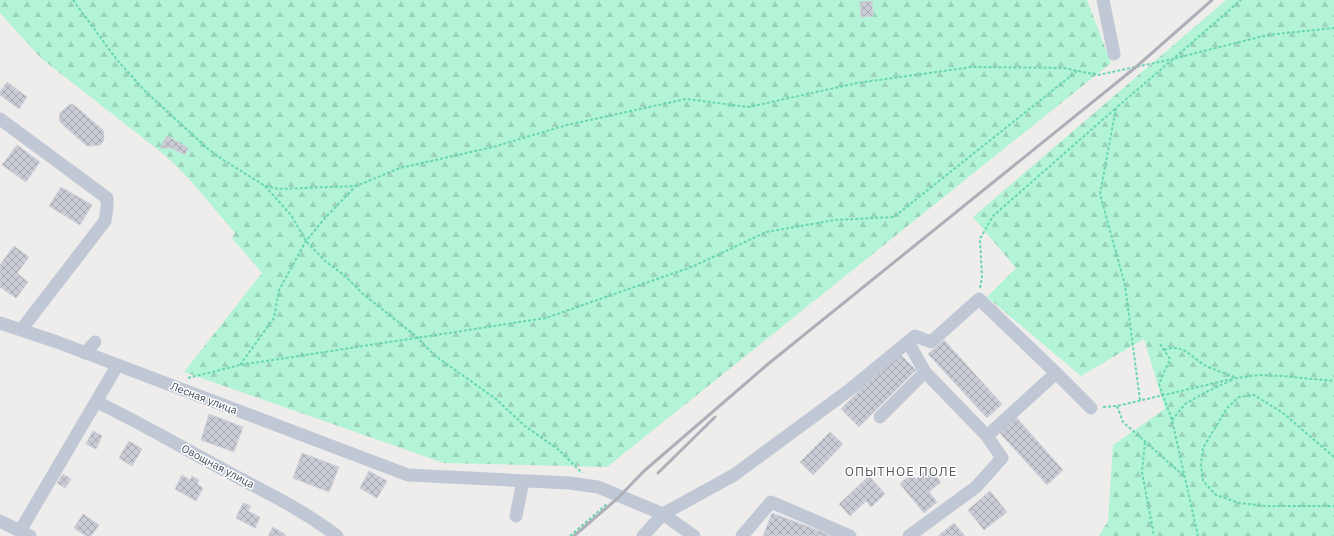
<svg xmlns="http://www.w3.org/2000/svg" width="1334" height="536" font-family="'IBM Plex Sans',sans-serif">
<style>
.forest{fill:url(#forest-firs)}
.building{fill:url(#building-cross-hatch);stroke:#cfd0d9}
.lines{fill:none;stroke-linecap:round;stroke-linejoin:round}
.path{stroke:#68d6b1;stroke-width:2;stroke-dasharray:3 2;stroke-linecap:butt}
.minor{stroke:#c0c8d6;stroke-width:13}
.rail{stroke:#adb0b8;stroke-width:3}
.labels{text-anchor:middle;stroke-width:3;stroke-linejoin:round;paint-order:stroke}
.street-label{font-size:11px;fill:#424c5c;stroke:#fff}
.quarter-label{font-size:13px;letter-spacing:1px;fill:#585b62;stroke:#fff}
</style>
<defs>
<pattern id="forest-firs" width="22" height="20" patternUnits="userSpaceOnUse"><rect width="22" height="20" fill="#b3f4d6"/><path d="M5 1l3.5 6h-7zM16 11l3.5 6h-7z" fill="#9bd3ba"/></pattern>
<pattern id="building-cross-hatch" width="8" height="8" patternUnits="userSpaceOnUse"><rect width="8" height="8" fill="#caccd5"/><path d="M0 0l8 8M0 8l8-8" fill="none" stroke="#a6a8b0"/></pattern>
</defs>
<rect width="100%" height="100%" fill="#efecec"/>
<!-- forest -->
<path class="forest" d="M0,0H1087L1111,63L607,467L444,463L184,372L262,273L232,238L235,233L191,181L166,156L42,59L0,13Z
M1226,0H1334V536H1099L1108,521L1113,445L1165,409L1144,339L1081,376L987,297L1016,268L973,217Z"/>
<!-- building -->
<path class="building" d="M872,1L873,16L861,17L860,2Z
M7,82L27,97L19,109L0,95V92Z
M70,104L74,105L103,130L104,137L103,142L100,145L87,146L63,125L59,120L60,113Z
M167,136L188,148L185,155L172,148H160Z
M17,145L40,162L26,182L2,165Z
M61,187L92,205L80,225L49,206Z
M14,246L29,257L17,273L28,282L16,298L0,287V265Z
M944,340L1002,404L987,418L928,354Z
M898,352L916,370L859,427L841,409Z
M209,414L243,427L234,452L201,440Z
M1016,417L1063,470L1047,485L999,432Z
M93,431L102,436L96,449L86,444Z
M830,432L843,444L813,475L800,462Z
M129,441L142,449L132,466L119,458Z
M302,453L339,467L329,492L293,478Z
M929,468L941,482L929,492L937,502L924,513L900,484L911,474L916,479Z
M369,471L387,481L377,498L360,488Z
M63,474L71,479L65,488L57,483Z
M182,475L190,480L192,476L199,480L197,484L203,488L196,501L175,489Z
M869,476L885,494L871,507L866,501L850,516L839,504Z
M990,491L1007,512L984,530L968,510Z
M243,503L251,506L248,511L260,517L255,528L236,518Z
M772,513L833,536H763Z
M83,514L99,525L91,536H86L74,528Z
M954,523L965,536H938Z
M273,527L286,535L285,536H268Z"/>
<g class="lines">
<!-- path -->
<path class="path" d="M73,0L117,60L145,91L208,149L225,161L265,186L291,215L306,241L325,261L344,275L363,294L417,337L434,355L496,399L525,426L559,450L582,473
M265,186L279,189L356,186L400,168L493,147L567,125L686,99L749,107L857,83L972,67L1064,68L1098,75L1173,59L1241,0
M980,288L982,277L980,239L993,216L1116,108
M1160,344L1170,359L1159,384L1172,420L1198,536
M1164,350C1182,343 1189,355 1203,364C1213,370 1226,373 1236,378
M240,365L274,318L279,290L306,241L325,218L355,187
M188,378L240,365L546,318L694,266L766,232L835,220L894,217L1077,71
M1140,400L1125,285L1100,194L1116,108L1173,59L1267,35L1334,28
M1117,406L1123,422L1184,476
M1103,407L1117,406L1236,378L1259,375L1282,376L1334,381
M1172,420L1185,404L1204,393L1232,380
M1145,442L1142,472L1154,536
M1334,457L1283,413L1254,395L1239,397L1227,408L1203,448L1201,464L1203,481L1216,495L1239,503L1266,506H1334
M570,536L607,504"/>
<!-- minor -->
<path class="minor" d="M1103,0L1114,54
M0,119L107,198V207L105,221L21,330
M0,323L57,342L408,475L569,483L598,487L663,514L694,536
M908,342L925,372L987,436
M85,353L95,342
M97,402C141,423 183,448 226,471C265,492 302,509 337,536
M880,417L925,372
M516,516L523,481
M0,521L30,536
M20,531L117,366
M643,536L663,514L734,475L848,391L915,336L931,342L979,299L1056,373L1091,408
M742,536L771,502L850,536
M909,536L976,487L1002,458L987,436L1056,373"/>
<!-- rail -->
<path class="rail" d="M658,473L715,417
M574,536L619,497L644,471L768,364L1136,67L1212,0"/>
</g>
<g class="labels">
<!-- street labels -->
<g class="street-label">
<text transform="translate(204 398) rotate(21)" y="4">Лесная улица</text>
<text transform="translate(218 466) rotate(28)" y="4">Овощная улица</text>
</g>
<!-- quarter labels -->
<g class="quarter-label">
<text x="901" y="476">ОПЫТНОЕ ПОЛЕ</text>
</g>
</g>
</svg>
